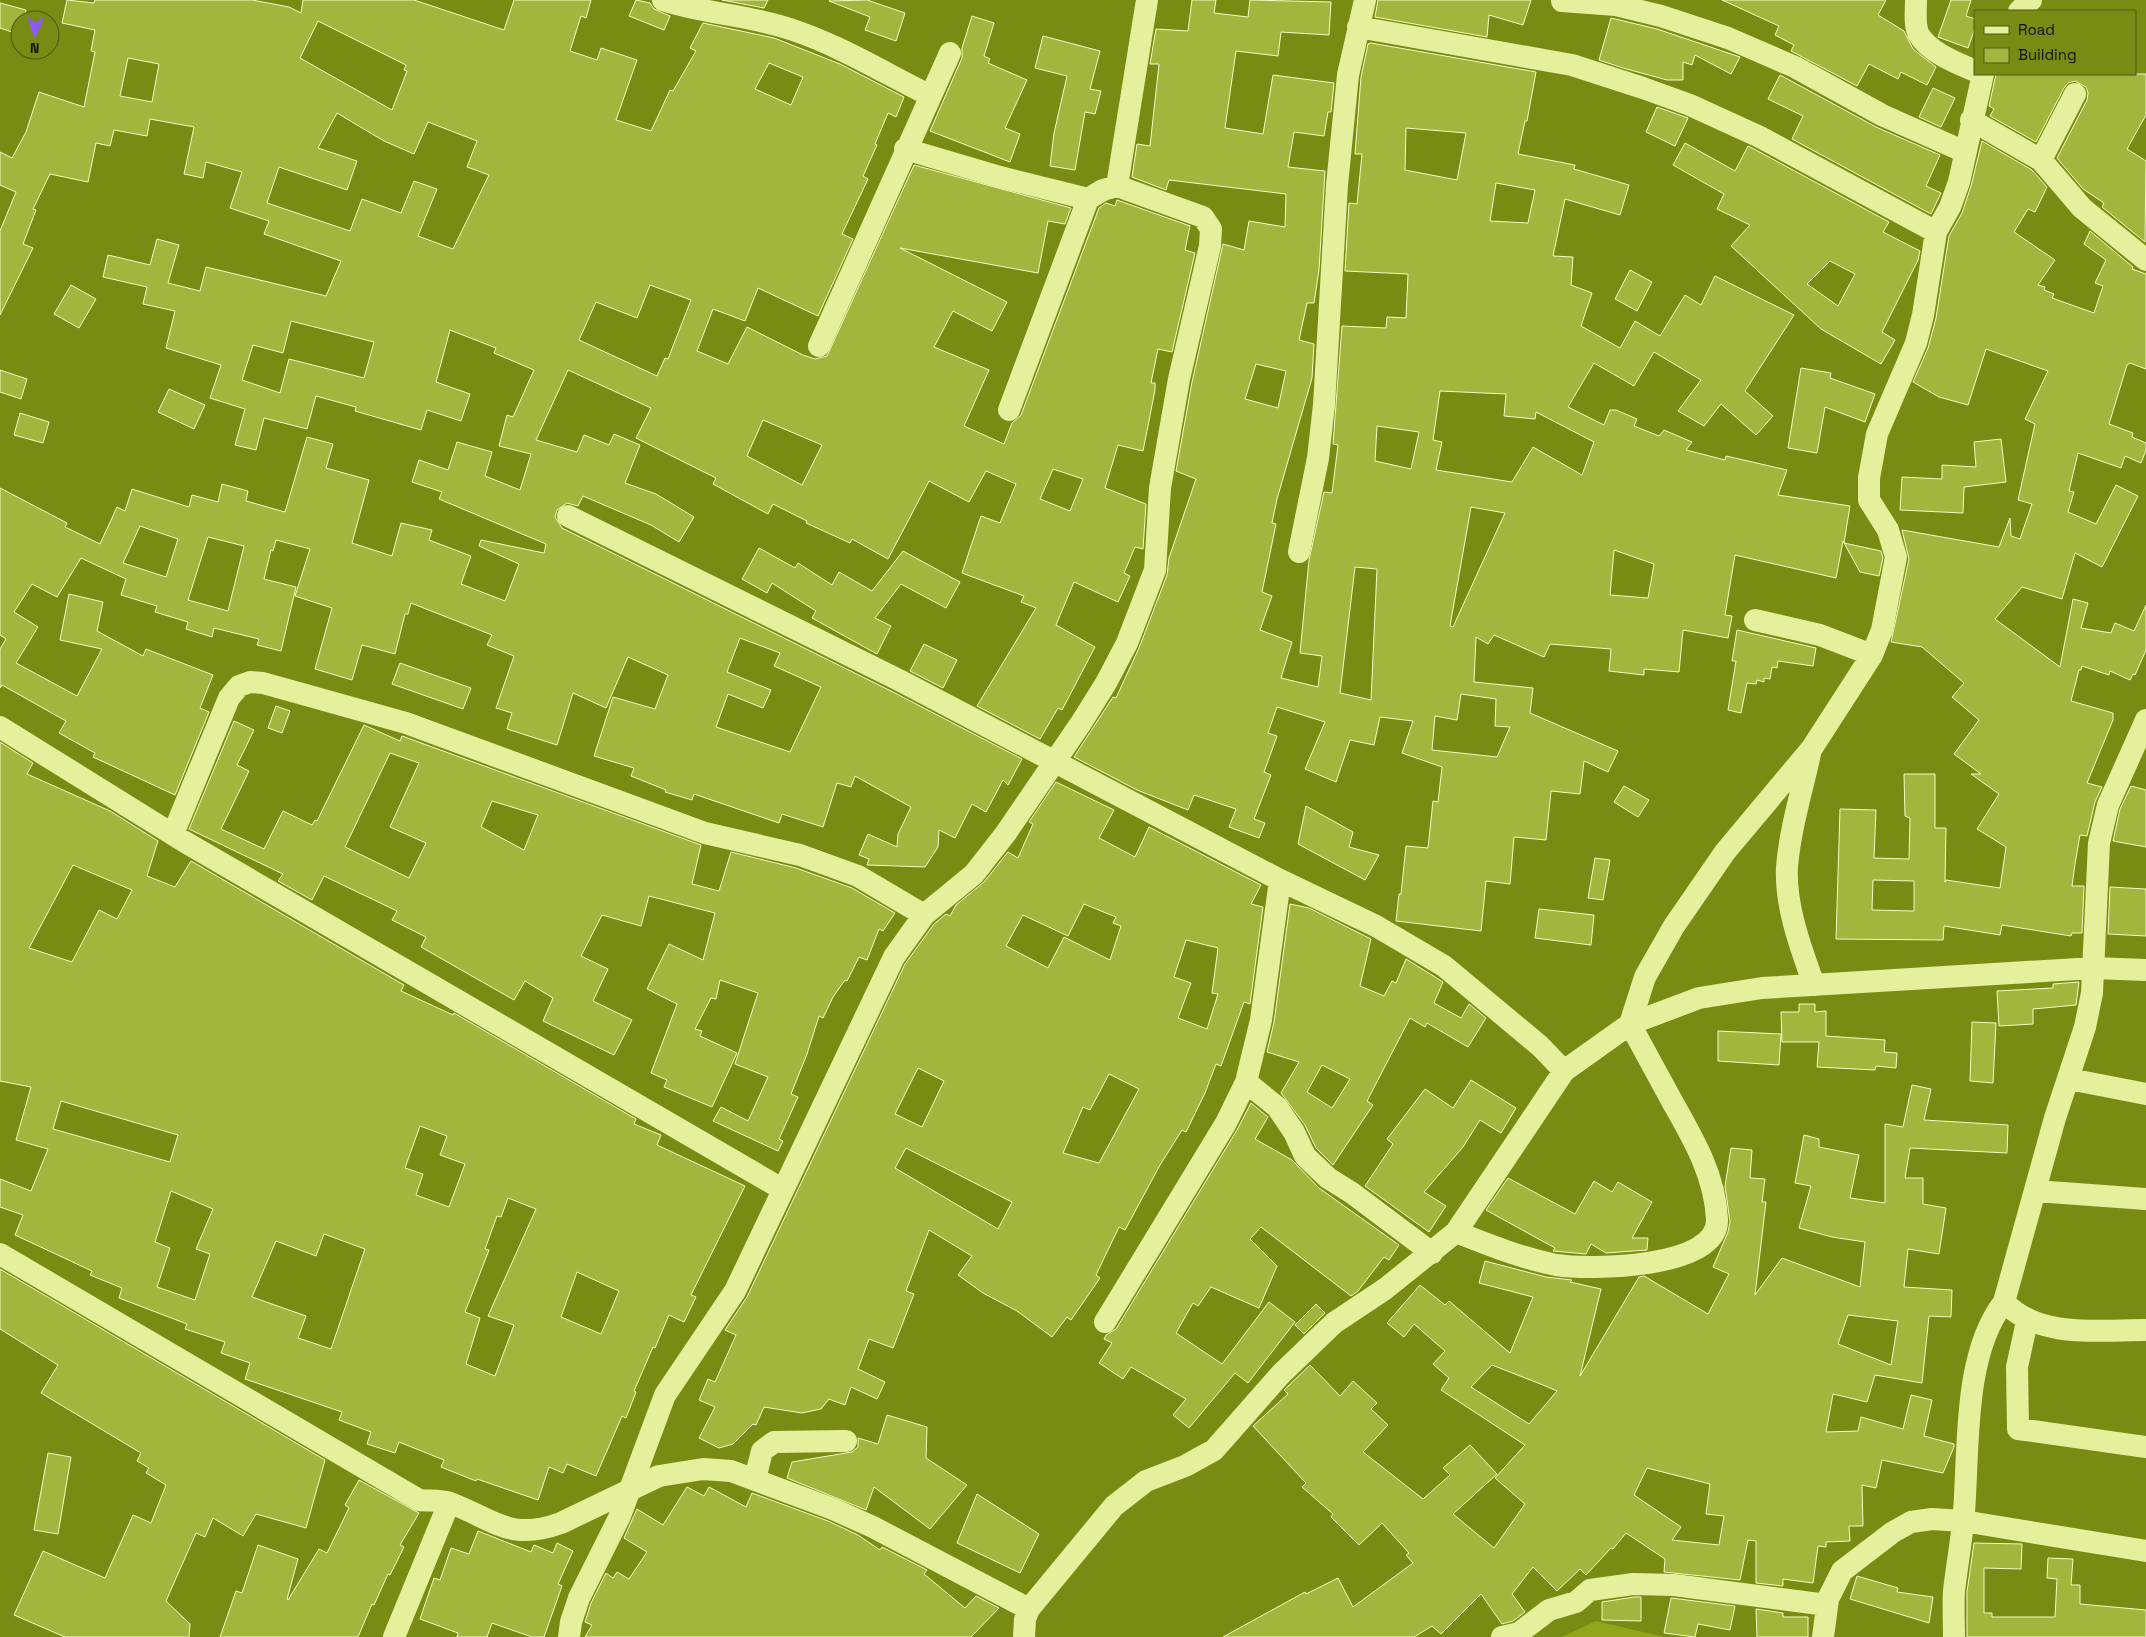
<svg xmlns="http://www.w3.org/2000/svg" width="2146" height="1637" font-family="'Space Grotesk',sans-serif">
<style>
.green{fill:#91a61b}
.building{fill:#a2b53c;stroke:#f3fcc2;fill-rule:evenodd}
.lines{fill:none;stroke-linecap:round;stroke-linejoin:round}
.minor{stroke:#e4f09b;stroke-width:22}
</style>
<rect width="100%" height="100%" fill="#788b13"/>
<!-- green -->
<path class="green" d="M1596,1621L1664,1637H1562Z"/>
<!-- building -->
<path class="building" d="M67,0L94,3L95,0H252L289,7L301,13L303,0H414L504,30L514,0H591L586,18L581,16L570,51L597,60L601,48L637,60L616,120L651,131L670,90L673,91L696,51L690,48L703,23L774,38L840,64L904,97L896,117L888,113L875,144L877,145L863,176L868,179L842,234L853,239L818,316L758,288L745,321L713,309L697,351L728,364L747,327L803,355L815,359L827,356L914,165L1071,208L1065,224L1048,221L1038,273L900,248L1007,302L992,331L953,311L934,347L989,370L964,426L1004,444L1012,423L1021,415L1099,208L1106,203L1115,206L1117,200L1190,226L1185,250L1195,253L1172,352L1158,349L1151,383H1155V390L1143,451L1118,445L1105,488L1146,504L1143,549L1135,547L1124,573L1130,576L1118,602L1074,582L1056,625L1095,647L1062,710L1058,708L1040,739L977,706L1036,608L1021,602L1024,596L962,573L981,516L1000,523L1016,484L986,471L969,502L929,481L888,559L852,539L850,543L806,523L807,521L773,504L768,514L713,484L716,478L636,438L651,408L568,370L536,440L577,452L584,435L609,445L614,434L640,445L625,483L656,494L694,517L679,542L651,525L583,496L578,506L567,503L557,510L555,517L562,528L893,692L1022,759L1008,785L1003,780L986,812L972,804L955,838L939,830L938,847L925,867L867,865L869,859L859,855L868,834L897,847L898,834L911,807L855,776L851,787L837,783L823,827L782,814L779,823L694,794L692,800L665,792L666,790L631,776L634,768L594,756L613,697L655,709L668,675L628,657L606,708L573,693L557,745L507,729L512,713L496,708L514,656L487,645L492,635L411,603L408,614H405L395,654L362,645L352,680L315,669L332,608L295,596L310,549L276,540L273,551L271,550L264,579L296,587L281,651L257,645L259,639L214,628L212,637L186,629L188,622L155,612L157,606L121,595L126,579L81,558L57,597L32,584L14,612L38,627L16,663L77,696L102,649L60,640L69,594L103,602L97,631L143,656L146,649L213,675L200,708L209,712L175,795L93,757L95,753L59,733L66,721L2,685L0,688V649L6,639L0,635V488L67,523L65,527L100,544L117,507L125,511L132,489L189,507L192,495L218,502L222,484L248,491L246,501L285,512L307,437L333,444L326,468L369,480L352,543L392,556L401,523L432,530L429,540L471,556L461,584L505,601L519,564L479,546L481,540L544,553L546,544L439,499L442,492L412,482L419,460L448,470L457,442L492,452L485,476L520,490L531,454L499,446L507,415L513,417L534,370L494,353L496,348L450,330L436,382L470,394L461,421L427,410L421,430L355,411L356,407L316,396L307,429L264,418L256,450L235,445L245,409L210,398L221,365L166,348L175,311L143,304L147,287L103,277L108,255L150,265L157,239L179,245L168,283L200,291L206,267L326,296L341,261L264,234L269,221L230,208L242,172L206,162L203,178L184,174L194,127L150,119L147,136L114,130L110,146L96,143L88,182L50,174L33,209L36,210L23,244L33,248L0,315V231L16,192L0,185V152L12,158L26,132L39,92L84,107L95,52L91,51L95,30L62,23ZM318,21L406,65L404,70L407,71L392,110L300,58ZM128,58L159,64L152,102L120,96ZM769,63L803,77L791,105L755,89ZM337,113L384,141L414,154L428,122L477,141L467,167L489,175L453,249L418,236L437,189L414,181L401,213L362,199L350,231L267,203L279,167L347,190L357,161L318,148ZM650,285L691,300L668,359L665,358L657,376L579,340L596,302L637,318ZM291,321L374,342L364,378L289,359L280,393L242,380L253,345L283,353ZM763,420L822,445L802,485L747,456ZM1053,469L1083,479L1070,511L1040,499ZM140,526L178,539L166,577L123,563ZM208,537L244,546L228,611L188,600ZM740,638L780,653L774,666L821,687L790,752L716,727L728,694L763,708L771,690L727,672Z
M636,0L650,3L654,9L670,16L664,30L629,16Z
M722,0H768L764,8Z
M867,0L905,13L896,41L865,30L870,17L829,1Z
M1192,0H1216L1214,13L1248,17L1250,0L1331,2L1329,35L1281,32L1278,56L1236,51L1225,128L1263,134L1273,75L1334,83L1331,112H1328L1324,136L1294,132L1288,167L1325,171L1319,270L1314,303H1307L1299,340L1314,344L1312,378L1277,499L1272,523L1276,524L1262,592L1272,596L1260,630L1292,642L1281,678L1318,687L1322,656L1300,653L1309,560L1324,492L1332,493L1338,445L1333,444L1342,326L1386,328L1387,317L1406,318L1408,274L1345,271L1349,203L1357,204L1362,154H1355L1361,77L1368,44L1371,43L1536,72L1527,121H1525L1518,154L1575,165L1574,169L1629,185L1620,215L1565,199L1553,256L1573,257L1571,285L1592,293L1581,326L1620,348L1635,321L1660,336L1685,295L1701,305L1715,276L1794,315L1745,391L1773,416L1756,435L1721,404L1704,426L1678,411L1701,380L1654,352L1634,386L1594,363L1568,407L1604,425L1610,410H1616L1637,419L1634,426L1659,436L1664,430L1692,442L1686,450L1725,460L1726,456L1787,470L1778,495L1850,506L1844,543L1881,551L1883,558L1879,576L1860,572L1843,541L1836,578L1735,555L1725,615L1732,616L1728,638L1683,630L1679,672L1644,669V675L1609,671L1611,649L1550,644L1544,657L1494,635L1488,644L1476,637L1474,682L1533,688L1530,713L1618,751L1608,772L1584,761L1580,794L1551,791L1546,840L1514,837L1510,884L1486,881L1481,931L1396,921L1399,894H1401L1406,846L1428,848L1433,801L1438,802L1442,767L1402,753L1413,721L1380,717L1374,745L1350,740L1336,782L1305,769L1325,722L1277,707L1268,733L1277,736L1264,772L1271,775L1254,819L1265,823L1259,838L1229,827L1236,809L1194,795L1188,810L1137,790L1074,757L1113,697L1116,698L1139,648L1167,575L1169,558L1196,479L1176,471L1192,382L1223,244L1244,250L1249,221L1285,227L1286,194L1169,180L1166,190L1132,177L1137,144L1150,146L1159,64H1150L1156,29L1188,31ZM1406,128L1466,133L1457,180L1405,170ZM1496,183L1535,190L1528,223L1490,221ZM1256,364L1286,371L1278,408L1245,399ZM1440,391L1506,394L1504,416L1535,419L1536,412L1594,442L1582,475L1533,447L1512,482L1436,470L1442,442L1433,440ZM1377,426L1419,432L1411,469L1375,461ZM1471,507L1505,513L1453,627L1450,626ZM1614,550L1654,564L1648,598L1610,595ZM1355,567L1377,569L1371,700L1340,693ZM1461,694L1496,699L1495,726L1510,727L1497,757L1432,750L1435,716L1457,720Z
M1378,0H1531L1523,25L1489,15L1487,37L1375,17Z
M1722,0H1886L1878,15L1904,31L1913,49L1936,67L1927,85L1901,72L1898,79L1869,64L1857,86L1791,51L1794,45L1775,35L1779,26Z
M1951,0H1971L1966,16L1975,19V28L1968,48L1938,37Z
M0,3L26,10L23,20H20L18,34L0,28Z
M972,16L994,23L984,56L990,59L988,63L1027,80L1005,128L1020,134L1010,162L930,131L962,58V48Z
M1611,18L1657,29L1740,57L1731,74L1695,55L1692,65L1683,62V80H1667L1623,68L1599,60Z
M1043,36L1100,51L1090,89L1101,91L1095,114L1085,112L1075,170L1050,166L1054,133L1067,76L1035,68Z
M1996,74H2146V115L2127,149L2146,161L2145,242L2102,207L2104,203L2083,189L2057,158L2087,100L2088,93L2086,87L2075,81L2068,83L2064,88L2036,142L1990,116L1994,109L1989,106Z
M1780,75L1876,127L1940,155L1926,186L1941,193L1931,214L1792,139L1803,116L1768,99Z
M1933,88L1955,98L1941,127L1919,117Z
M1657,107L1688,118L1675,146L1646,132Z
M1982,141L2032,170L2047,187L2035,212L2028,209L2014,232L2055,260L2038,285L2045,287L2044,290L2054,294L2052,298L2094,313L2103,286L2095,283L2106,260L2084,244L2090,231L2133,267L2132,269L2146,274V369L2130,363L2127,365L2109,424L2133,433L2132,437L2146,443V450L2141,463L2125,456L2121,468L2078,453L2069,491L2074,492L2068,512L2096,524L2116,485L2138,496L2102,567L2075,553L2062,599L2022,587L1995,619L2060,667L2073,599L2088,603L2081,628L2111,633L2115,623L2134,631L2146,605V650L2135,675L2133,674L2130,680L2110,671L2109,675L2082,666L2081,670H2079L2071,701L2113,713V720L2087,783L2102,787L2095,802L2087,836L2080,835L2075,864L2072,886H2084L2082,933H2072L2071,936L2002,925L2000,935L1944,926L1943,940L1836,939L1840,809L1876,810L1874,858L1909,859L1910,818L1905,816L1904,774H1935V828H1946L1945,882L1946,880L2000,888L2006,847L1977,829L1999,794L1971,774H1981L1954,754L1979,720L1952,697L1964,683L1922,647L1891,642L1909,559L1902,530L1999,547L2010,518L2011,536L2020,539L2032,504L2018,500L2035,424L2025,419L2048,371L1986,349L1968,405L1939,397L1913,382L1928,348L1936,318L1949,236L1962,213L1971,186ZM1873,880L1914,881V911L1872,910Z
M1685,143L1735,171L1748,146L1754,149L1889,222L1883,232L1920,251L1918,260L1882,332L1895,340L1881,364L1821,329L1731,246L1750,225L1717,209L1724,194L1673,165ZM1830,261L1855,274L1838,306L1807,284Z
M1630,270L1652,282L1637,311L1615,299Z
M71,285L96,299L79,328L54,314Z
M1801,368L1831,373L1830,378L1875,394L1865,422L1825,407L1817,453L1788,448Z
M0,370L27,379L21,399L0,392Z
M169,389L205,405L194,429L158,412Z
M20,413L49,422L43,443L14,435Z
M2001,439L2006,482L1964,487L1963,513L1900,510L1902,477L1942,479V465L1976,467L1974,442Z
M759,548L795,568L798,563L832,585L839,572L872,591L903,551L960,582L946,608L901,584L875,618L891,626L877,654L812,618L816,611L772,583L767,593L742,579Z
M1737,630L1816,648L1813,666L1778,661L1777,668L1772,667L1770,679L1764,678V682L1757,680L1756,684L1747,683L1741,713L1728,710L1736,661H1732Z
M924,644L957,660L943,688L910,671Z
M400,663L471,688L463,709L392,684Z
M276,706L290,711L282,733L268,728Z
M234,721L254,730L237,765L249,771L221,829L264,849L283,811L312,825L315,820L317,821L364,725L400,741L402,736L701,845L692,884L719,891L731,852L796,868L852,888L895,913L883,931L879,929L867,960L859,957L847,981L845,980L833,997L823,1018L819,1016L807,1054L791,1094L798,1097L779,1139L783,1141L778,1151L713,1121L721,1107L748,1121L768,1077L735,1064L758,993L720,980L716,999L711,998L695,1029L702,1031L700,1036L737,1053L712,1107L664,1087L667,1080L651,1073L677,1004L647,989L669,944L703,960L715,913L649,896L641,926L602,915L581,956L608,969L593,1001L632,1020L614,1055L543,1021L553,998L525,981L514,1000L421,947L426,937L392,920L397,911L324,876L312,900L278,881L283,874L189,829ZM390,753L419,763L390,827L426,843L409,878L345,847ZM492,801L538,815L524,850L481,827Z
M0,742L33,763L27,774L110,811L158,841L147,876L175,887L191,861L404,985L401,991L453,1015L454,1013L636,1119L634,1124L661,1135L657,1145L745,1186L691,1295L696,1297L684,1322L669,1315L655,1348L653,1347L634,1391L636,1392L626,1418L622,1416L596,1476L567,1464L563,1473L549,1467L538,1500L477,1479L476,1481L441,1467L444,1460L399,1442L395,1453L367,1444L371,1432L339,1420L342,1412L245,1379L250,1363L221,1353L225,1342L185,1329L187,1324L119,1298L122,1288L90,1275L92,1271L15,1235L23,1215L0,1207V1179L31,1191L48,1149L16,1140L31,1087L0,1081ZM73,865L132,890L117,919L99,910L72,962L29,948ZM61,1101L178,1135L170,1162L53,1129ZM420,1126L447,1136L440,1155L465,1164L449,1207L416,1195L423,1174L405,1168ZM171,1191L213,1209L196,1249L210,1254L195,1300L157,1287L170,1248L155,1242ZM508,1198L536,1209L488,1316L514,1325L495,1376L466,1364L480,1318L465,1312L489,1250L485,1249L497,1216L501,1217ZM324,1234L365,1249L331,1349L298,1338L306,1316L252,1297L276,1241L316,1256ZM577,1272L619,1291L601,1334L561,1317Z
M1056,782L1114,810L1099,838L1135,857L1149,827L1261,885L1251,904L1263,907L1250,1004L1244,1002L1221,1066L1216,1064L1205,1093L1186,1132L1182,1130L1160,1165L1125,1230L1119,1227L1096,1275L1100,1278L1071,1320L1067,1317L1052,1337L1017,1311L983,1293L958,1275L972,1256L929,1230L906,1291L914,1294L893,1348L869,1339L858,1369L885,1382L877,1399L851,1387L845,1405L829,1399L821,1409L802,1413L764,1407L756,1425L753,1424L733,1444L719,1448L699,1438L715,1407L699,1400L708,1379L715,1382L736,1335L725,1330L747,1297L905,964L934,924L946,914L950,916L956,905L984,882L1008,852L1018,858L1033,824L1029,822ZM1084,904L1116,917L1113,923L1121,926L1110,960L1064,937L1048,968L1006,946L1023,915L1068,936ZM1186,940L1218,948L1212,993L1218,994L1207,1029L1178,1018L1191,983L1174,977ZM918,1068L944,1081L922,1127L895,1114ZM1109,1074L1139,1089L1099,1163L1063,1153L1083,1107L1090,1110ZM906,1148L1012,1202L998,1229L895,1168Z
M1624,786L1649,800L1638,817L1614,802Z
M2131,786L2146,790V847L2113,841L2120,809Z
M1306,806L1353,832L1349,847L1379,855L1365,880L1298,844Z
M1595,858L1610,860L1603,900L1588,898Z
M2110,887L2146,889V936L2108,934Z
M1290,904L1309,908L1371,939L1360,986L1384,996L1392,981L1396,983L1406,959L1443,982L1434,1003L1461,1018L1469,1004L1486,1018L1468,1047L1427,1023L1425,1027L1410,1018L1367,1101L1373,1105L1333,1165L1316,1148L1305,1125L1281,1093L1299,1062L1267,1052L1274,1022ZM1322,1065L1350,1079L1332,1108L1307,1092Z
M1539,909L1594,915L1591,945L1535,938Z
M2079,982L2076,1005L2033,1009V1024L1999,1026L1997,991L2053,988V984Z
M1799,1004H1815V1012L1826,1011V1036L1885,1040L1884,1052L1897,1053L1896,1068L1876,1066L1875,1070L1817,1067L1819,1042H1782L1781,1012H1799Z
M1972,1022L1996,1023L1993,1083L1970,1081Z
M1718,1031L1781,1034L1779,1065L1718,1061Z
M1471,1080L1516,1108L1501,1133L1480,1120L1463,1147L1424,1192L1446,1206L1429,1232L1365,1186L1393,1144L1387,1139L1425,1089L1453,1108Z
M1912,1085L1931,1089L1924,1120L2008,1125L2007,1153L1910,1148L1905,1178H1923V1204L1946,1208L1939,1254L1908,1249L1904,1287L1952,1290L1951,1317L1929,1316L1922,1383L1875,1375L1867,1402L1833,1394L1826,1432L1858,1431L1861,1417L1903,1429L1911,1395L1932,1400L1924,1436L1954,1444V1447L1943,1473L1882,1460L1876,1488L1862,1485L1863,1526H1849L1850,1541L1826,1542V1547L1818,1546L1813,1583L1783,1579V1586L1756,1583V1541L1748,1540L1740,1580L1664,1572L1665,1559L1626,1533L1613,1549L1611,1548L1586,1575L1580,1569L1557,1591L1533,1567L1512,1594L1525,1612L1513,1621L1502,1624L1481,1594L1441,1634L1432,1626L1414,1637H1223L1305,1592L1306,1594L1338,1578L1353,1607L1413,1563L1406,1555L1409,1553L1382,1523L1359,1545L1331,1517L1333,1514L1302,1487L1306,1483L1253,1426L1288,1394L1284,1390L1310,1365L1340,1396L1353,1381L1377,1403L1371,1409L1388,1425L1363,1452L1423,1499L1450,1475L1443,1468L1470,1445L1497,1474L1453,1514L1494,1548L1525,1504L1495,1478L1525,1445L1441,1390L1449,1378L1433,1364L1445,1351L1414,1324L1404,1337L1387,1323L1420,1285L1445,1305L1449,1301L1510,1353L1533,1297L1479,1283L1485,1261L1546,1277L1572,1280L1570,1282L1601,1289L1580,1376L1639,1277L1644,1276L1708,1314L1729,1274L1713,1267L1728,1232L1730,1222L1725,1186L1731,1148L1752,1150L1750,1178L1765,1179L1762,1202H1766L1755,1295L1782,1258L1860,1287L1865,1242L1832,1237L1799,1228L1811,1186L1795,1183L1804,1135L1819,1139V1147L1859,1155L1850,1198L1885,1203V1124L1903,1127ZM1848,1315L1898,1321L1891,1365L1838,1344ZM1492,1365L1543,1385L1557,1391L1529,1424L1471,1387ZM1647,1468L1710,1484L1706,1514L1724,1516L1719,1545L1672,1540L1681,1527L1634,1495Z
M1251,1103L1268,1117L1255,1139L1292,1160L1319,1188L1399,1245L1389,1260L1384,1257L1358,1291L1351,1296L1261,1227L1250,1239L1277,1266L1259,1308L1211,1287L1198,1306L1193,1303L1176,1333L1222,1364L1269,1302L1295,1322L1248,1383L1235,1373L1189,1428L1173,1415L1186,1399L1131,1367L1123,1379L1099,1363L1112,1343L1104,1339L1106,1335L1116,1329L1237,1130Z
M1508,1178L1575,1214L1594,1181L1612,1192L1618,1182L1652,1202L1632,1238H1648L1647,1250L1606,1253L1591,1244L1586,1254L1553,1251L1555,1248L1486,1210Z
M0,1269L325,1460L306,1528L256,1514L243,1536L213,1518L205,1537L196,1533L166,1601L190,1624L189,1637H65L14,1615L43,1551L105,1578L133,1515L151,1523L166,1485L146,1473L149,1468L137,1461L141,1453L41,1393L58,1365L0,1329Z
M1316,1304L1325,1313L1304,1334L1295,1325Z
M887,1415L927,1427L926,1458L967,1485L930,1529L874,1487L866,1510L787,1478L792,1462L852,1452L858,1447V1438L878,1444Z
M48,1453L71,1457L58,1534L34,1530Z
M359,1480L419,1513L400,1545L404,1547L390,1575L388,1574L374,1605L372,1604L358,1637H220L236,1591L242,1593L258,1545L298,1559L287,1599L288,1600L319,1549L327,1553L349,1508L345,1505Z
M687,1487L704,1496L709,1487L746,1507L752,1493L828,1521L858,1535L880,1550L882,1547L927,1570L924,1574L965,1608L976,1596L999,1608L971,1637H585L592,1625L585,1622L591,1603L606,1573L613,1578L617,1572L629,1579L647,1552L624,1538L637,1509L663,1525Z
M977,1494L1039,1534L1020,1573L957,1543Z
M478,1531L531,1552L534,1545L553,1553L557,1543L573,1551L558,1584L562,1586L544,1637H532L492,1623L487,1637H457L458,1633L420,1619L434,1578L440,1580L451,1548L469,1554Z
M1974,1543L2022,1544L2021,1569L1984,1568V1613H1992V1617H2055L2057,1579L2047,1578L2048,1558L2073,1559L2071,1585H2080V1604L2146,1610V1637H1967V1592Z
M1857,1576L1898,1588L1897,1592L1933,1597L1929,1623L1850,1599Z
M1634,1597H1641V1621L1602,1620V1602Z
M1671,1598L1735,1606L1730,1630L1698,1624L1695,1637L1664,1633Z
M1756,1609L1783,1613V1617H1808V1637H1757Z"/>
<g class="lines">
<!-- minor -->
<path class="minor" d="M663,0C705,14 751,15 793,30C841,46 886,74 931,96
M1916,0C1916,10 1914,26 1919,35C1930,53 1957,63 1975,71
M1562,1L1616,5L1661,16L1728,38L1795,67L1882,115L1965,152
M2019,11L2031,0
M1358,27L1572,65L1643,88L1690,105L1760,137L1936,232
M1971,120L2041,160L2082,208L2146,260
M905,149L1000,177L1088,199L1103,190L1117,186L1147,0
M2041,160L2075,94
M819,346L950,53
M1009,410L1088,199
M568,516L899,680L1280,880L1376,926L1444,966L1540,1046L1564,1071
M1299,552L1318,458L1324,405L1337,185L1348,75L1365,0
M1755,620L1820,635L1872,655
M2146,720L2108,805L2099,843L2092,993L2085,1027L2055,1118L2004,1302C2039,1339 2099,1330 2146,1330
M0,727L185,842L782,1189
M1810,754C1802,791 1790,829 1787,867C1785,907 1801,948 1814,985
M173,834L229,698L239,686L250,682L263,683L406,723L705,833L800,855L858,876L924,915
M2069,1079L2146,1094
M1246,1082L1277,1107L1294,1132L1305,1156L1328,1178L1352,1193L1432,1253
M2035,1191L2146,1199
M1456,1232C1489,1245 1521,1258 1556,1265C1589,1270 1720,1269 1717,1219C1715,1176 1694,1140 1673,1103C1659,1077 1644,1050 1630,1024L1645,977L1674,926L1725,852L1812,748L1872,655L1882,630L1896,557L1888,530L1869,500V478L1877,434L1916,343L1923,315L1936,232L1950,207L1959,182L1983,74
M0,1254L419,1500C429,1501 441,1500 450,1503C494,1519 509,1542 561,1523L659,1476L703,1469L731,1471L833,1509L873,1527L1029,1609
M2027,1321L2017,1367L2018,1429L2146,1447
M1105,1322L1226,1123L1246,1082L1261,1020L1280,880
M755,1479L762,1451L774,1442L846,1441
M394,1637L449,1503
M569,1637L571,1622L579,1598L620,1516L665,1395L735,1291L894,957L924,915L974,874L1006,833L1081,723L1106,683L1127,643L1155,570L1160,488L1179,379L1210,246L1211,229L1203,217L1117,186
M1024,1637L1025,1619L1029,1609L1114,1506L1146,1481L1185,1466L1214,1450L1281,1374L1334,1323L1385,1289L1456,1232L1564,1071L1630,1024L1699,998L1762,988L2094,968L2146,970
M1502,1637L1519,1633L1549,1610L1576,1602L1590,1590L1633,1584L1674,1585L1827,1605
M1823,1637L1828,1599L1842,1571L1893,1532L1911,1522L1932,1519L1963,1521L2146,1551
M1954,1637C1954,1622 1953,1606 1954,1591C1957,1565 1962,1538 1964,1512C1969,1448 1963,1354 2004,1302"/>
</g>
<!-- legend -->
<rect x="1974" y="10" width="162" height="65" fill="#788b13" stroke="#4f5a12"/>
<rect x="1984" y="26" width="25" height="8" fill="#e4f09b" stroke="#4f5a12"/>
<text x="2018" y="35" font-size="15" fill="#111111">Road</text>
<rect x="1984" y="48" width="25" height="15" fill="#a2b53c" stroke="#4f5a12"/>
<text x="2018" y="60" font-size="15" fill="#111111">Building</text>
<!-- north arrow -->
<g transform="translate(35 35) rotate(182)"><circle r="24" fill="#788b13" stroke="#4f5a12"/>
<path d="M0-4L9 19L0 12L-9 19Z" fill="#8e5aff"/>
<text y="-8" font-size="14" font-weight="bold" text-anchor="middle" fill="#111111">N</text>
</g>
</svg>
